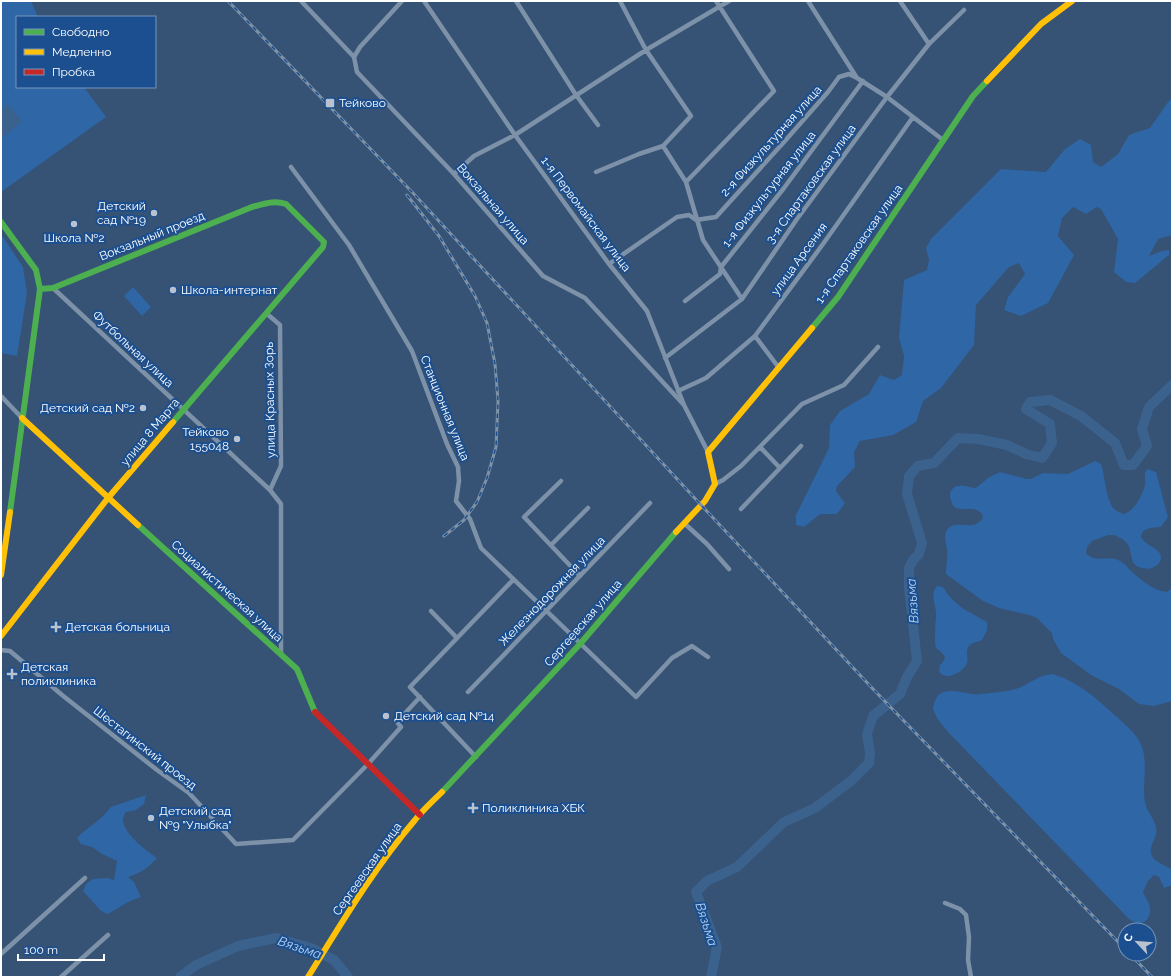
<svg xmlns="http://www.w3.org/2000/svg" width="1173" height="978" font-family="Raleway,sans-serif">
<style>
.green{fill:#2f66a5}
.water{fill:#3b618d}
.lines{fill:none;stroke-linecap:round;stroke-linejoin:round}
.river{stroke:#3b618d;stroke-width:10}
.street{stroke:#7d92a8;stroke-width:4.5}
.fast{stroke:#4caf50;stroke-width:6}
.slow{stroke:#ffc107;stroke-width:6}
.jam{stroke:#c62828;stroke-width:6}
.rail-casing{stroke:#7e92a7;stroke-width:3}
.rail{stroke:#1b4f8f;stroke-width:1.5;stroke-dasharray:4.5;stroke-linecap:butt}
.poi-dot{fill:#b9c2ce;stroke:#1b4f8f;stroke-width:1.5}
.labels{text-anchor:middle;stroke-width:4;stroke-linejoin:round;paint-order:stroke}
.poi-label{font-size:12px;fill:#fff;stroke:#1b4f8f;text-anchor:start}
.street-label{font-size:12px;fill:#fff;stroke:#1b4f8f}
.water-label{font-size:13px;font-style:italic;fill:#b5d3f5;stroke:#1b4f8f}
</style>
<rect width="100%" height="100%" fill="#365274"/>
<!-- green -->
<path class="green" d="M1,1H31L38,17H17V87H84L106,117L1,192Z
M1172,98V235L1158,239L1149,256L1162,251L1169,250V255L1135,283L1126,282L1114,272L1118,239L1101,209L1097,207L1086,214L1073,207L1062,218L1058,236L1074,255L1048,303L1021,316L1004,310L1008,297L1025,274L1019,263L1009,267L976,305L974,345L941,388L923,401L916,422L893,435L860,441L854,452L855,467L837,486L836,491L845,503L837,514H820L804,527L796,525V515L829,448L830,425L840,411L869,394L880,375L894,380L902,375L904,356L899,338L904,280L927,270L929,260L926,248L931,239L1001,169L1046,172L1065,149L1080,139L1091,145L1093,162L1101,167L1118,154L1129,135L1150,128L1168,102Z
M1,234L23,267L27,293L17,356L1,353Z
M133,287L151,307L142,316L124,296Z
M1095,461L1101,464L1102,467C1105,478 1106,498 1113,508C1116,511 1120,513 1124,514C1135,510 1142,496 1145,485C1146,479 1143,475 1147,469L1156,472L1168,517L1161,527C1153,528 1142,527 1141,537C1146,547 1168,550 1159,563C1157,566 1153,568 1148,569L1138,567L1133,563L1129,546L1124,540L1114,535H1108L1092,541L1087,547L1086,553C1093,562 1106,557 1115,559C1122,561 1126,565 1130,570C1141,580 1152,590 1167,592L1172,588V701L1154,706L1139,704L1119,689L1091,675L1061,653L1053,639L1052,633L1037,618L1029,615L999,608L983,601L946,574C946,565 948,557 947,549C946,542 943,536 947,530C955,517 975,534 983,517C977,500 956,518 951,501C950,497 949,494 951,491C952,489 955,486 958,486C964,484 970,488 976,488L988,478L1000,472L1027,479H1031L1043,473L1068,474Z
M937,586L943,587L949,596L962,608L987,622V630L982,640C978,642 973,642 970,645C964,651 969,657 967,663C965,670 950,679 943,675C938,673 939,670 940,665L943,662L945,657L942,653L936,648L935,644C935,634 935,625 936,616C937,606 929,595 937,586Z
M1052,674C1078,681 1097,699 1117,717C1128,728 1136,732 1142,747C1148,764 1142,785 1145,802C1147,812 1154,818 1156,827C1159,838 1147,846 1152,856C1156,863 1166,865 1172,870V885L1164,888L1159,877L1154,875L1148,881L1143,892C1145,897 1149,902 1150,907C1151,915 1147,924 1138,923C1135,923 1132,921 1129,919L948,732L937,718L933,709C934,703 936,696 941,693C954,687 969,696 981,694C994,692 1009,692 1021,687C1032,682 1039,675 1052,674Z
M146,795L144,804L136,810L126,812C125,813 123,818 123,819C122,833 147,851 157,858C147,869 142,872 128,877L134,882L141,897L128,902L108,914L101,911L83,891L86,884L93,879L107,878L114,880L117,861L102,854L92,847L81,844L77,838L82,833L101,818L111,807Z"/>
<!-- water -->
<path class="water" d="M8,104L22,121L1,139V110Z"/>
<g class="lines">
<!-- river -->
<path class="river" d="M180,977L196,965L238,946L276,938L311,948L334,960L348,977
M711,977L717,947L696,892L707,881L737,867L784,822L815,808L852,780L869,763L870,753L867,734L873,716L900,694L907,677L917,661L909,588V568L913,560L919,554L922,543L907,494L909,476L918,466L934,463L958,438L978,439L1007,445L1026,454L1042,458L1052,443L1050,424L1026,409L1030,402L1050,400L1081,416L1115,443L1124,465H1133L1147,446L1142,429L1149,407L1172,385"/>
<!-- street -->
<path class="street" d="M301,1L354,57L357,72L454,174L543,276L585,298L684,405
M424,1L515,135L609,264L647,311L684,405L708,452
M516,1L576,95L598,125
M808,1L857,78L887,97L943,140
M900,1L929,44
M354,57L360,47L402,1
M663,146L686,182L703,240L742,299
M291,167L349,245L412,351L447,444L458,467L459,481L456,501L470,519L481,548L636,697L672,658L692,646L708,657
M596,172L639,154L663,146L691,116L646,50L620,1
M454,174L474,156L515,135L646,50L729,1
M686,182L774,91L716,1
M609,264L677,217L689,215L696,220L716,217L784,142L828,92L839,77L849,74L857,78
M53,288L270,490
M685,301L720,274L721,267L784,188L863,81
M266,313L280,325L281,466L270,490L281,504V654
M755,336L779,368
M665,358L742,299L797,219L887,97L929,44L964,10
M678,391L706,378L755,336L823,244L913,117
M1,396L22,418
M760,447L780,468
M561,481L524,517L580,576
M715,484L723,480L741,466L802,404L844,385L878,347
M741,509L801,446
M684,523L707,544L729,569
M551,545L588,508
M431,611L457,638
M1,650L10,651L62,695L157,770L189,793L236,844L293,840L368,764L401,727L397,722L420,697
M468,692L650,503
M476,757L410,687L513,580
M945,903L960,909L966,915L969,937L968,960L971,977
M1,954L85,878
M61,977L108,935"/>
<!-- fast -->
<path class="fast" d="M1,222L36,270L40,289L10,512
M40,289L53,288L252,207C264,204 274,200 286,204L324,242L323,247L173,422
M812,328L838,297L973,96L987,81
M138,525L297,669L315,712
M442,792L580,644L676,532"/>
<!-- slow -->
<path class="slow" d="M987,81L1041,24L1072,1
M22,418L138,525
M676,532L705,501L715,484L708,452L812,328
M1,575L10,512
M1,636L108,498L173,422
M308,977C341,924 374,868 415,820C423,810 433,801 442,792"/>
<!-- jam -->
<path class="jam" d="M315,712L420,815"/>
<!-- rail casing -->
<g class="rail-casing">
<path id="rail" d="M228,1L413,193L702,506L873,689L1125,949
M407,195L439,236L475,296L487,323L495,364L498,401L496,447L487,478L477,502L464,520L444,536
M1130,954L1152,977"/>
</g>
<!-- rail -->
<use href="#rail" class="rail"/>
</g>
<!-- markers -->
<g class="poi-dot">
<rect x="325" y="98" width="10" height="10" rx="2"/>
<circle cx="154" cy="213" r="4"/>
<circle cx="74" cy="224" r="4"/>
<circle cx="173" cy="290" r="4"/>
<circle cx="143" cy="408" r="4"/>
<circle cx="237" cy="439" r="4"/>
<path d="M54 621h4v4h4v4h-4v4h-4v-4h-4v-4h4z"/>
<path d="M10 668h4v4h4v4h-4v4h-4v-4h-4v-4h4z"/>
<circle cx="386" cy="716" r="4"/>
<path d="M471 802h4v4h4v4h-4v4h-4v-4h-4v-4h4z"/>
<circle cx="151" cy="818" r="4"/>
</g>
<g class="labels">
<!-- poi labels -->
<g class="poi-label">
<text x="339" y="107">Тейково</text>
<text x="146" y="210" text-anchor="end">Детский<tspan x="146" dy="14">сад №19</tspan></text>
<text x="74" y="242" text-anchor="middle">Школа №2</text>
<text x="181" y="294">Школа-интернат</text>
<text x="135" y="412" text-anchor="end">Детский сад №2</text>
<text x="229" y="436" text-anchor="end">Тейково<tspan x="229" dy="14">155048</tspan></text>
<text x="65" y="631">Детская больница</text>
<text x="21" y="671">Детская<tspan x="21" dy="14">поликлиника</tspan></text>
<text x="394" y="720">Детский сад №14</text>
<text x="482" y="812">Поликлиника ХБК</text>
<text x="159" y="815">Детский сад<tspan x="159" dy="14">№9 "Улыбка"</tspan></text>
</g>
<!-- street labels -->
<g class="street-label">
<text transform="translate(771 141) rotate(-48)" y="4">2-я Физкультурная улица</text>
<text transform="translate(811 184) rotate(-54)" y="4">3-я Спартаковская улица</text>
<text transform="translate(769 189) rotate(-52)" y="4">1-я Физкультурная улица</text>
<text transform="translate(493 204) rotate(49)" y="4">Вокзальная улица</text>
<text transform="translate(586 214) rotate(53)" y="4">1-я Первомайская улица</text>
<text transform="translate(152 236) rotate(-22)" y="4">Вокзальный проезд</text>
<text transform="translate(859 244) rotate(-55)" y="4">1-я Спартаковская улица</text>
<text transform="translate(799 259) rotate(-54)" y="4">улица Арсения</text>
<text transform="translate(133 349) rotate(43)" y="4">Футбольная улица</text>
<text transform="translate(270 400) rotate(-91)" y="4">улица Красных Зорь</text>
<text transform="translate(445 408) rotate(68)" y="4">Станционная улица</text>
<text transform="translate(150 432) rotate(-50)" y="4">улица 8 Марта</text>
<text transform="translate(227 591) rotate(42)" y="4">Социалистическая улица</text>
<text transform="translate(552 591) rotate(-46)" y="4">Железнодорожная улица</text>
<text transform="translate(583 623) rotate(-49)" y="4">Сергеевская улица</text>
<text transform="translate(145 748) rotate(38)" y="4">Шестагинский проезд</text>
<text transform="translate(367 869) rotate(-55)" y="4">Сергеевская улица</text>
</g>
<!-- water labels -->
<g class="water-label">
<text transform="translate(912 601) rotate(-94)" y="5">Вязьма</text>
<text transform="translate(707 924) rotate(72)" y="5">Вязьма</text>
<text transform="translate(300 947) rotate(19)" y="5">Вязьма</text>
</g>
</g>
<!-- border -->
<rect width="1173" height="978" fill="none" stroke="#ffffff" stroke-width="4"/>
<!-- legend -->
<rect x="16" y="16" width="140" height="72" fill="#1b4f8f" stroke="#7695bc"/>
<rect x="24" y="29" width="20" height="6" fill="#4caf50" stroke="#7695bc"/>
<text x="52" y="36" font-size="12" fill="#ffffff">Свободно</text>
<rect x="24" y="49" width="20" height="6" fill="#ffc107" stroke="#7695bc"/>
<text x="52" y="56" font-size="12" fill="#ffffff">Медленно</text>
<rect x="24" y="69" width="20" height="6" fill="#c62828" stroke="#7695bc"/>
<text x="52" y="76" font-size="12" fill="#ffffff">Пробка</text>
<!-- north arrow -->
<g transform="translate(1137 942) rotate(296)"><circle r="19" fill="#1b4f8f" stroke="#7695bc"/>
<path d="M0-3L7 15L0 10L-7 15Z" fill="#b9c2ce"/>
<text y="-6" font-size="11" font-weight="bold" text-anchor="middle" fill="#ffffff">С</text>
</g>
<!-- scale -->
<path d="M18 954v6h86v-6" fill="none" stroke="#ffffff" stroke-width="2"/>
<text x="24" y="954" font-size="12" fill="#ffffff" stroke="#1b4f8f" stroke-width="3" paint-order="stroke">100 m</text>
</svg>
